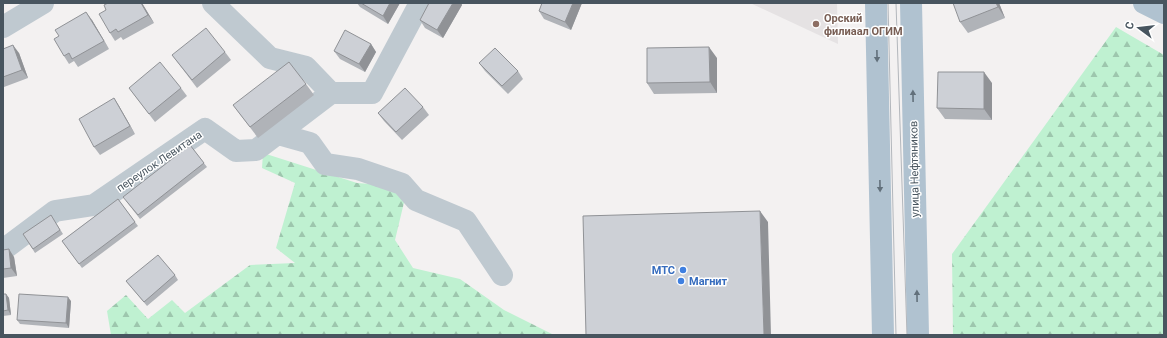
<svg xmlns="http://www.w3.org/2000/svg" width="1167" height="338" font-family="Roboto,sans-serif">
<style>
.education{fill:#e5e2e3}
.forest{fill:url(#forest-firs)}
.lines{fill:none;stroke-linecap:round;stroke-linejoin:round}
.minor{stroke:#bfc9d0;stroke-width:22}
.major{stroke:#b0c2d0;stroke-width:22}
.tram{stroke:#b3b7bc;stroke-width:1}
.wall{fill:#b0b3b8}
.shaded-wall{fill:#909296}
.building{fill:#cdd0d6;stroke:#909296}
.oneway{fill:#62707b}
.education-dot{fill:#8d6e63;stroke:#fff;stroke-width:1.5}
.shop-dot{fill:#3f7fe0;stroke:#fff;stroke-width:1.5}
.labels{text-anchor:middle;stroke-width:3;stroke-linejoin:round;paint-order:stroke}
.education-label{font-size:11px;font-weight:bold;fill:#785e54;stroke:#fff;text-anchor:start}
.street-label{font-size:11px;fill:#48555f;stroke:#fff}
.shop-label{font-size:11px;font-weight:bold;fill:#366cbe;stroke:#fff;text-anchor:end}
</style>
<defs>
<pattern id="forest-firs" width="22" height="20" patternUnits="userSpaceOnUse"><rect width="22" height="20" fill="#bff1d1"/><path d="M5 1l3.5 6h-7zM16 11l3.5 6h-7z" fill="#9dc6ad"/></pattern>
</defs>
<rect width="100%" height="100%" fill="#f3f1f1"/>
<!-- education -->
<path class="education" d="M750,3H837L838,44Z"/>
<!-- forest -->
<path class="forest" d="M1116,27L1164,55V335H953L952,254Z
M263,153L357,183L383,185L407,190L395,240L413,268L460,279L504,310L554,335H111L107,311L126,295L148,319L172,300L185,313L250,265L295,263L276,248L295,183L262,168Z"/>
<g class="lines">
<!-- minor -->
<path class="minor" d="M213,3L270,58L306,67L331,93
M3,27L43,3
M278,134L310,143L325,164L358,169L402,184L416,200L466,221L502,275
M3,250L55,211L94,205L205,129L236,151L256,150L331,93H372L420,3"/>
<!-- major -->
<path class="major" d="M876,3L883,335
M911,3L918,335
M1144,3L1164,13"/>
<!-- tram -->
<path class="tram" d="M888,3L896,335
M896,3L907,335"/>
</g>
<!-- wall -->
<path class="wall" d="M108,3H142L154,23L123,40L121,37L115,41L110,33L106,10Z
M357,3H400L388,24L360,7Z
M429,3H461L462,5L443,38L425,28L420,20Z
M582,3L571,30L544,19L539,11Z
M999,3L1005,18L968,33L960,22Z
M92,20L109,49L78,67L74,61L69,64L64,56Z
M371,44L376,52L365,72L340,59L334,51Z
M3,49L19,53L28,78L4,87L3,85Z
M225,52L231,60L197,88L172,55Z
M717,58V93L654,94L647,83Z
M479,63L518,71L523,79L508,94L485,71Z
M992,83V120L945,119L937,108Z
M306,84L314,95L258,138L233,105Z
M129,88H181L187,96L155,122Z
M114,98L119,106L135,134L100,155L94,147Z
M423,107L429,115L402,140L384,121L378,113Z
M190,145L207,167L140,219L126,201Z
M118,199L138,226L82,268L62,241Z
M51,215L63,234L35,253L23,234Z
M3,250L14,257L17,276L3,278Z
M175,275L178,280L147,306L126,281Z
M3,294H6L9,298L11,315L3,316Z
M71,301L69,328L20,324L17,320Z"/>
<!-- shaded-wall -->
<path class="shaded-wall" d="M141,3H142L154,23L148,15Z
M390,3H400L388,24L383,16Z
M453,3H461L462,5L443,38L437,30Z
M573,3H582L571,30L565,22Z
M996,3H999L1005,18L998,7Z
M86,12L92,20L109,49L104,41Z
M371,44L376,52L365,72L359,64Z
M13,45L19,53L28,78L22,70Z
M709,47L717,58V93L710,82Z
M984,72L992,83V120L984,109Z
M114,98L119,106L135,134L130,126Z
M760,211L768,222L771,335H764Z
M9,249L14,257L17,276L11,268Z
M6,294L9,298L11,315L8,310Z
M68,297L71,301L69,328L66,323Z"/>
<!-- building -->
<path class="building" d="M108,3H141L148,15L118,32L116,29L110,33L99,14L106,10L104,5Z
M361,3H390L383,16Z
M429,3H453L437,30L420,20Z
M542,3H573L565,22L539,11Z
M953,3H996L998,7L960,22Z
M86,12L104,41L72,59L69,53L64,56L54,39L59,36L55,30Z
M206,28L225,52L192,80L172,55Z
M345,30L371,44L359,64L334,51Z
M13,45L22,70L3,77V49Z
M709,47L710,82L647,83V48Z
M495,48L518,71L502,86L479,63Z
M160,62L181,88L149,114L129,88Z
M289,62L306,84L250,127L233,105Z
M938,72H984V109L937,108Z
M405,88L423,107L396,132L378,113Z
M114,98L130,126L94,147L79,119Z
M190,145L204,163L138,215L123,197Z
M118,199L135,222L79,264L62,241Z
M760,211L764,335H586L583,216Z
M51,215L60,230L33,249L23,234Z
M9,249L11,268L3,269V250Z
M158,255L175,275L144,302L126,281Z
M3,294H6L8,310L3,311Z
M19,294L68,297L66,323L17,320Z"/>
<!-- one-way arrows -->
<defs><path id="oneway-solid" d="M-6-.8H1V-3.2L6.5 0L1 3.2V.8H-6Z"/></defs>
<g class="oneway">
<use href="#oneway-solid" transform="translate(877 56) rotate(89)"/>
<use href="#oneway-solid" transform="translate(913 96) rotate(-91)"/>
<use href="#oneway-solid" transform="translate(880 186) rotate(89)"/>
<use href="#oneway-solid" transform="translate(917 296) rotate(-91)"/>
</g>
<!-- markers -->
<circle class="education-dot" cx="816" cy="24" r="4"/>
<g class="shop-dot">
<circle cx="683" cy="270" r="4"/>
<circle cx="681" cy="281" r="4"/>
</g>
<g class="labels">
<!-- education labels -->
<g class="education-label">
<text x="824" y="22">Орский<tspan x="824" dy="13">филиаал ОГИМ</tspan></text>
</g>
<!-- street labels -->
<g class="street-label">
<text transform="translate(159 161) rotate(-34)" y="4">переулок Левитана</text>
<text transform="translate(914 169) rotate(-91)" y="4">улица Нефтяников</text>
</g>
<!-- shop labels -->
<g class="shop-label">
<text x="675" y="274">МТС</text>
<text x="689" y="285" text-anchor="start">Магнит</text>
</g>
</g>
<!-- border -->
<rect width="1167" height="338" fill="none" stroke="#48555f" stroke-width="8"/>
<!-- north arrow -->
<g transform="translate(1139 28) rotate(285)" stroke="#ffffff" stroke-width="3" paint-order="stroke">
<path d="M0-3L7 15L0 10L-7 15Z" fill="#48555f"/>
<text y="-6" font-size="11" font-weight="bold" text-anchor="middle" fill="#48555f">С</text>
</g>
</svg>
